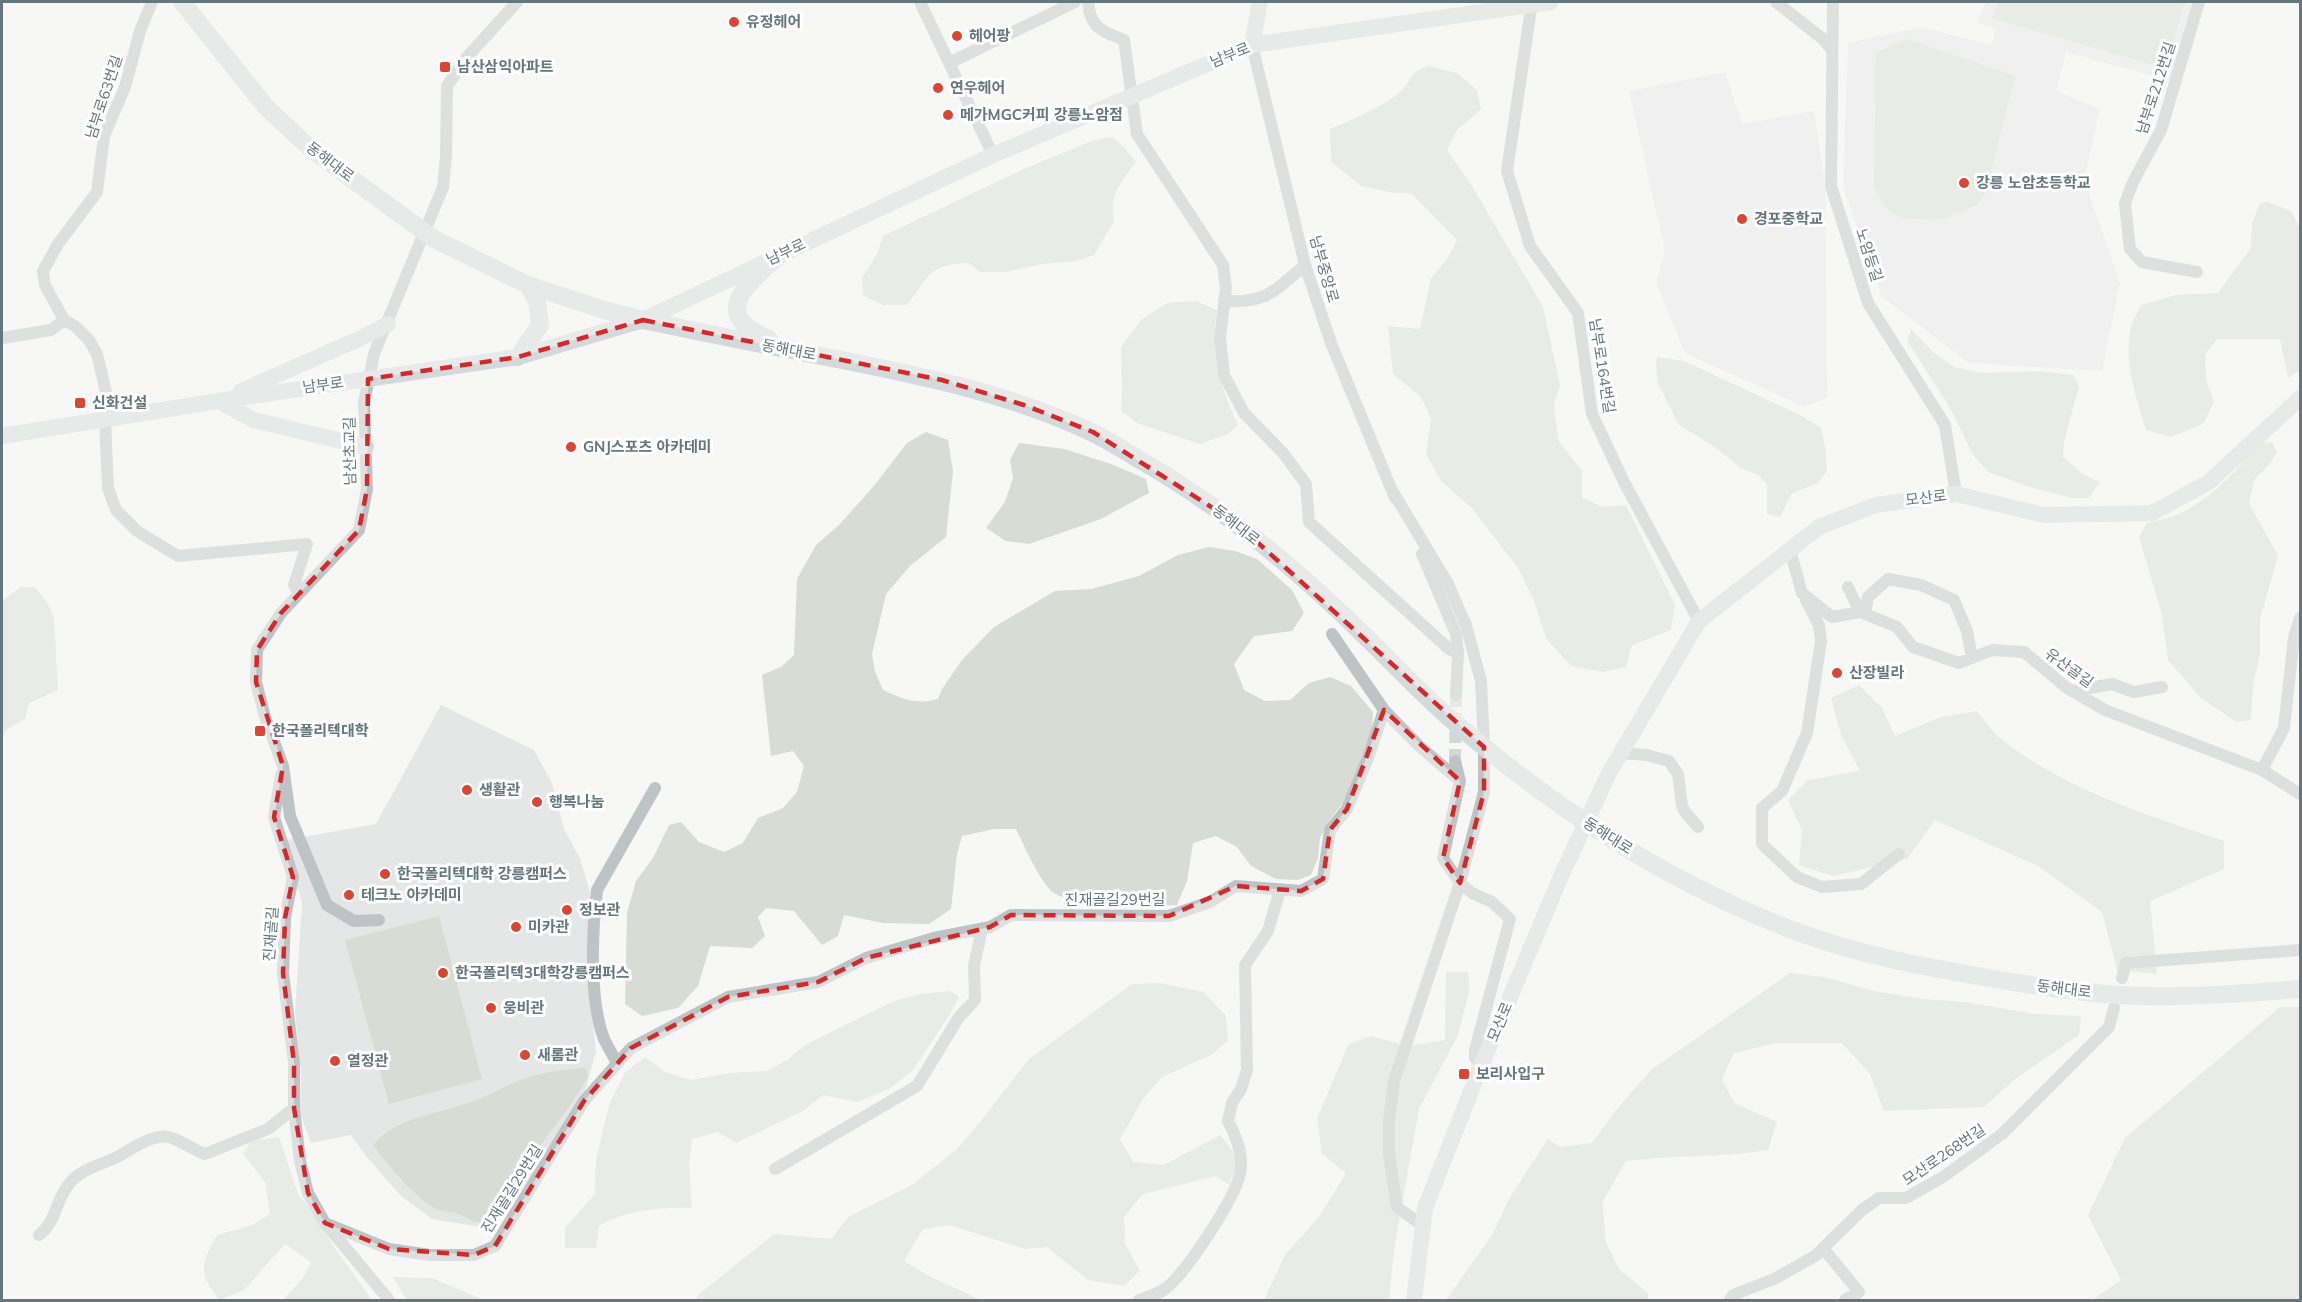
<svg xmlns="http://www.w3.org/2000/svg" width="2302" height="1302" font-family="Mulish,'Noto Sans KR',sans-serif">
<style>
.built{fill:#e5e7e6}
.green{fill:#d8dcd4}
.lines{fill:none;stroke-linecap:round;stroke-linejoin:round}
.street-tunnel{stroke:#d2d7d7;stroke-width:12;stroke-dasharray:12 6;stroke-linecap:butt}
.street{stroke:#bec4c6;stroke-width:12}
.secondary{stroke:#d4d9db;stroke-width:16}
.primary{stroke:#d4d9db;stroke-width:18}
.marked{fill:none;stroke:#d62828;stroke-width:4.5;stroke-dasharray:12 8;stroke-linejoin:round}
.poi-dot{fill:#da4632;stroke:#fff;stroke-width:2}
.labels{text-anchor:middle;stroke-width:6;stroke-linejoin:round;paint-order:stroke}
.poi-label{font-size:15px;font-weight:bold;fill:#64767e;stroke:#fff;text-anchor:start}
.street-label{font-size:15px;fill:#64767e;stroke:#fff}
</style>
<rect width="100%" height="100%" fill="#f7f7f5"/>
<!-- built -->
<path class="built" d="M1986,2H2193L2172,81L2066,52L2056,91L2100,109L2084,179L2120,283L2102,371L1969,363L1881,296L1843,187L1848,43L1922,27L1991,45L1996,29L1977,23Z
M1725,72L1742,124L1814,111L1825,186L1827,398L1805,407L1685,353L1656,283L1665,251L1629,91Z
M441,705L534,750L552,783L564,829L580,858L590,892L589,985L596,1051L586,1088L531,1176L509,1206L487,1228L432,1219L401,1196L366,1156L351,1135L311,1143L300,1113L301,1072L295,1012L302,904L286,840L376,824Z"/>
<!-- green -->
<path class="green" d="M1998,2H2185L2164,68L1992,18Z
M1907,39L2015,76L1986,192L1978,204L1948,217L1932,220L1903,218L1894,214L1884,206L1874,185L1876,53Z
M1430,66L1457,73L1477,90L1481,109L1457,130L1447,150L1472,186L1543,307L1560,385L1554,405L1558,440L1582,471V498L1603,507L1626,505L1675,605L1671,630L1632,645L1626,667L1603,672L1571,666L1546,638L1534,601L1518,568L1472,508L1442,482L1426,454L1431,419L1421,397L1393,374L1388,326L1420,329L1431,278L1448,258L1457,240L1411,193H1394L1361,186L1331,162L1330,129C1348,122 1386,105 1400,92C1415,78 1406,73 1430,66Z
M1112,137L1125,148L1136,162C1121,182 1109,195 1114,221L1094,255L1077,261L1042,264L1006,272H980L969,263C928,264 930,276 907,305H883L863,295L862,278L877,254L883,236L1026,168L1094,140Z
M2268,202L2291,211L2300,229V370L2288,378L2280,339H2217L2205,354L2206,380L2214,402L2203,424L2171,437L2146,430C2136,398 2123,361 2131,326C2133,319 2138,312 2141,305L2176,295L2218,293L2251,248L2252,224L2260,203Z
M1196,301L1217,310C1209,352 1220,387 1238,425L1228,434L1200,444L1137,423L1121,411L1122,389L1121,347L1142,319L1167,303Z
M1911,329L1933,352L1954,367L1982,373L2038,371L2073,375L2079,386L2064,442L2063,457L2084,475L2100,482L2089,498H2071L2030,487L1988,472L1973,455L1949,406L1907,341Z
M1657,357L1684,361L1802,416L1821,428L1825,446L1827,471L1818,483L1792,493L1780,517L1767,514V484L1758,475L1741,468L1712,445L1679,425L1658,383L1656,367Z
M926,432L948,440L953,471L946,537L910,566L886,594L872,654L875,672L883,690C902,699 917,705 938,699L942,689L962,660L994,627L1055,591L1091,589L1139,576L1178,555L1209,547L1235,551L1257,559L1292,590L1304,613L1292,631L1254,636L1234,664L1244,690L1265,701L1290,700L1309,683L1330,677L1351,686L1373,712L1372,731L1348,796L1329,821L1320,838L1318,858L1311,875L1298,880L1276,879L1251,866L1237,847L1216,836L1193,843L1187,881L1177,905C1147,906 1079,909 1054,893C1040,883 1024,845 1016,829H994L962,836L957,854L951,909L929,924L883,923L844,915L838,936L822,945L794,911L766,908L758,917L765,936L752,948L710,946L698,986L678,1008L642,1016L625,1004L627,913L636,881L653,858L669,825L681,822L699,842L724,852L743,843L758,818L783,808L797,792L804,766L793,751L771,756L762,675L781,667L794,655L797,579L816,545L839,525L873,487L907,443Z
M2272,442L2277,452L2270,464L2254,480L2249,503L2278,556L2260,619V654L2253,685L2251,720L2236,722L2200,697L2168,660L2162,615L2139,537L2147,523C2157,520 2169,518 2179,514C2208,501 2240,469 2258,443Z
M1019,443L1064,449L1111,464L1146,479L1149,493L1101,519L1029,544L1006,541L986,528L1005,502L1013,478L1010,460Z
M21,587H35L48,604L54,618L58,690L29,703L25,719L6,730L2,738V603L4,599Z
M1859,685L1882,708L1895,736L1941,717L1977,711C1985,720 1992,732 2001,739C2066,790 2147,815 2224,841V869L2150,901L2157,974L2117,970L2102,912L2038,866L1935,820L1907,859L1833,876L1799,865L1802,830L1788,800L1808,780L1860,771L1841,735L1831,698Z
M439,916L482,1079L389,1104L345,940Z
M1446,972H1468L1469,992L1458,1035L1419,1109L1394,1250L1389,1300H1264L1285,1255L1319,1217L1346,1173L1322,1154L1317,1119L1348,1045L1370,1036L1410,1046L1445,1040Z
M1790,973L1824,977L1874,991L1924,999L1966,1002L2034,1014L2081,1016L2079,1035L2015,1079L1984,1107L1884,1111L1870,1074L1842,1043H1776L1734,1053L1722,1079L1734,1103L1777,1122L1768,1150C1721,1158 1673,1155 1626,1161L1603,1201L1605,1240L1619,1269L1648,1293V1300H1446L1492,1235L1510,1197L1548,1139L1560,1147L1592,1143L1616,1110L1651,1070Z
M1159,983L1204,992L1226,1016L1228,1041L1211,1055L1162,1077L1143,1099L1120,1139L1133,1162L1164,1165L1220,1135C1238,1156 1239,1159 1229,1185L1216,1176L1143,1194L1124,1217L1125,1244L1140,1271L1124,1286L1088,1280L1047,1247L1025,1249L949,1225L923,1229L904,1261L929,1276L981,1300H695L699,1294L774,1234L831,1239L848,1217L912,1185L957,1149L980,1122L1029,1059L1132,984Z
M950,991L959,997L949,1016L912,1071L889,1089L857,1102L823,1095L803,1111L736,1143L718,1132L692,1139L689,1165L692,1208C661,1207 626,1210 599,1226L596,1248H565V1228L595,1194L596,1160L609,1105L625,1072L645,1057L665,1072L692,1080L729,1073L766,1071L787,1060L805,1045L894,1001L920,994Z
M2280,1007H2300V1300H2092L2121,1280L2088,1215L2125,1138Z
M586,1068L588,1077L572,1103L537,1150L522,1177L498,1205L490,1223C471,1225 471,1217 455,1213C449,1211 442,1212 436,1209C416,1199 386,1163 373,1145C395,1118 436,1114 468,1103C487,1097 504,1086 523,1079C543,1072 565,1069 586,1068Z
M279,1137L298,1194L317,1217L332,1244L372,1300H283L303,1278L311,1262L285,1244L244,1290L220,1300C197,1273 201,1264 217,1235L252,1225L270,1214L265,1182L243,1154L251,1141Z
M393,1277L432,1278L484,1300H407Z"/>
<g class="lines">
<!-- street-tunnel -->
<path class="street-tunnel" d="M1455,761L1456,695"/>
<!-- street -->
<path class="street" d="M920,2L993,155
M1088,2C1090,28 1102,31 1124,40L1137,134L1223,265L1226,288L1220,338L1224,375L1244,413L1283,453L1306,484L1309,522L1449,649L1458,653
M1532,2L1507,171L1530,246L1578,313L1592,414L1624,482L1699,621
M1776,2L1823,39L1832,50
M1833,2L1831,186L1868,303L1945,425L1956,494
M1252,45L1305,265L1331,343L1395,498
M949,63L1075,2
M2197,272L2142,262L2130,249L2125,204L2133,182L2161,130L2199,2
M1224,301C1266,304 1276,290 1305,265
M2,338L51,330L64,320
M112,418L97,354L89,340L75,326L64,320L45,285L43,271L58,244L97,192L104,136L125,87L140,31L152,2
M105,420L108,488L116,510L137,531L178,556L307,544L294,585L299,594
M1393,492L1447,582L1466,625L1481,681L1484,747V792L1460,883L1394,1081L1389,1120V1155L1397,1207L1423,1226
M1790,550L1802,593L1832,617L1860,612L1897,627L1913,647L1959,663L1992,650L2024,652L2067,688L2105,710L2262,770L2300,794
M1422,554L1456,634L1458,653L1456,695
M1848,587L1860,612
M1806,600L1819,625L1821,641L1807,733L1782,791L1762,808V844L1797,877L1822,887L1861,884L1899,854
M1865,614L1868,597L1888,579L1921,585L1954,600L1967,631L1972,658
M1332,634L1384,710L1418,745L1460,781
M2073,691L2112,684L2134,692L2162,687
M1620,753L1647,755L1669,761L1678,774L1682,806L1685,812L1698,827
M1455,761L1460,781L1443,858L1460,883L1472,893L1492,902L1510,919L1475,1050V1058L1481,1066
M2262,770L2284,728L2294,637L2300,618
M281,775L274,817L293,877L285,918L283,973L294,1063V1108L300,1161L308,1193L325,1223L389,1300
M379,920L354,921L327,905L290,816L283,766L265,717L256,682L257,650L281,613L359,530L367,489L364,402L374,354L443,187L446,157L447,86L467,57L517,2
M2122,978L2126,963L2300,950
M617,1064C613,1055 608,1047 604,1039C589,1000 592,931 597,890L655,788
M775,1169L917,1086L959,1017L975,1000L974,966L982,929
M325,1223L389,1249L430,1255H474L495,1246L584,1101L631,1048L728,997L818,982L866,958L934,938L990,927L1011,915L1169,916L1210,902L1236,886L1301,891L1323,879L1330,830L1347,809L1368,758L1384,710
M39,1235C57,1221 55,1201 69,1184C80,1169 101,1165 117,1157C131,1150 155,1131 172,1138C181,1141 194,1150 205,1154L268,1129L294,1108
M1823,1248L1859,1292L1845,1300
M1139,1300C1147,1297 1158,1294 1165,1289C1186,1273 1234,1200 1240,1174C1244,1156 1236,1136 1228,1121L1232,1103L1241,1089L1247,1070L1245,965L1268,931L1280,890
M1730,1300L1733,1295L1774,1279L1815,1256L1862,1210L1879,1198H1906L1943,1177L2002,1134L2109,1027L2114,1008"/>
<!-- secondary -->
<path class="secondary" d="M1252,45L1260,2
M241,391L361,338L388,324
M218,401L254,420L366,447
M2,436L218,401L518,357L643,320L993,155L1252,45L1551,2
M1414,1300L1425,1208L1481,1066L1562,874L1609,773L1699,621L1819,527L1876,505L1956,494L2044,515L2152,513L2209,482L2300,398"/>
<!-- primary -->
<path class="primary" d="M182,2L266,107L311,149L434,239L528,285L604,310L643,320C709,334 776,347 842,360C927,377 1013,395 1091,432C1108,440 1124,450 1140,460C1222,507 1297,569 1365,636C1392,662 1417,689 1445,714C1551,807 1673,887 1806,935C1862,955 1920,966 1978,976C2032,986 2088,995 2143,996C2196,997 2248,993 2300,989
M769,339C708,314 747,284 779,256
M518,357L540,325L537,301L528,285"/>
</g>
<!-- marked area -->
<path d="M0 0H2302V1302H0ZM643,320L942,380L1024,405L1093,432L1235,522L1484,747V792L1460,883L1443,858L1460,781L1384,710L1347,809L1330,830L1323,879L1301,891L1236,886L1169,916L1011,915L990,927L866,958L818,982L728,997L631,1048L584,1101L495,1246L474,1255L389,1249L325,1223L308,1193L294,1108V1063L283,973L285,918L293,877L274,817L283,766L256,682L257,650L281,613L359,530L367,489L368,379L518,357Z" fill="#f7f7f5" fill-opacity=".55" fill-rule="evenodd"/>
<path class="marked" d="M643,320L942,380L1024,405L1093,432L1235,522L1484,747V792L1460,883L1443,858L1460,781L1384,710L1347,809L1330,830L1323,879L1301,891L1236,886L1169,916L1011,915L990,927L866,958L818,982L728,997L631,1048L584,1101L495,1246L474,1255L389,1249L325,1223L308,1193L294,1108V1063L283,973L285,918L293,877L274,817L283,766L256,682L257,650L281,613L359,530L367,489L368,379L518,357Z"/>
<!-- markers -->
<g class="poi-dot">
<circle cx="734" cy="22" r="6"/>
<circle cx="957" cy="36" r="6"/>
<rect x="439" y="61" width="12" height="12" rx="3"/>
<circle cx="938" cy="88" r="6"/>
<circle cx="948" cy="115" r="6"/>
<circle cx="1964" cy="183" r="6"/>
<circle cx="1742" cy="219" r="6"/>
<rect x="74" y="397" width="12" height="12" rx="3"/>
<circle cx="571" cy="447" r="6"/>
<circle cx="1837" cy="673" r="6"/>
<rect x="254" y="725" width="12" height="12" rx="3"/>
<circle cx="467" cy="790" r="6"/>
<circle cx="537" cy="802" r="6"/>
<circle cx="385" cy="874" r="6"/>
<circle cx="349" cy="895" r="6"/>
<circle cx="567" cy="910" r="6"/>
<circle cx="516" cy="927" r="6"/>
<circle cx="443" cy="973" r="6"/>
<circle cx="491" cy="1008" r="6"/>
<circle cx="525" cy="1055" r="6"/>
<circle cx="335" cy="1061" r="6"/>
<rect x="1458" y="1068" width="12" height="12" rx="3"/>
</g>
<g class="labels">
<!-- poi labels -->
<g class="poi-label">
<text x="746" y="27">유정헤어</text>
<text x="969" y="41">헤어팡</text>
<text x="457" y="72">남산삼익아파트</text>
<text x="950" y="93">연우헤어</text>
<text x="960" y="120">메가MGC커피 강릉노암점</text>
<text x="1976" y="188">강릉 노암초등학교</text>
<text x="1754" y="224">경포중학교</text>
<text x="92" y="408">신화건설</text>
<text x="583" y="452">GNJ스포츠 아카데미</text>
<text x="1849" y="678">산장빌라</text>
<text x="272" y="736">한국폴리텍대학</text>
<text x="479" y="795">생활관</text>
<text x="549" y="807">행복나눔</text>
<text x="397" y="879">한국폴리텍대학 강릉캠퍼스</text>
<text x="361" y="900">테크노 아카데미</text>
<text x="579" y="915">정보관</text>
<text x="528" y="932">미카관</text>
<text x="455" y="978">한국폴리텍3대학강릉캠퍼스</text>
<text x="503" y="1013">웅비관</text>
<text x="537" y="1060">새롬관</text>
<text x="347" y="1066">열정관</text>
<text x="1476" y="1079">보리사입구</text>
</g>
<!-- street labels -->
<g class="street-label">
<text transform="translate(1230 55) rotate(-22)" y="5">남부로</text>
<text transform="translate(2156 88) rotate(-72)" y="5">남부로212번길</text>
<text transform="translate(104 97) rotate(-72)" y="5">남부로63번길</text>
<text transform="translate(330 162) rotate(37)" y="5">동해대로</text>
<text transform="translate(786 252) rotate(-25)" y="5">남부로</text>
<text transform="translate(1869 255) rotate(72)" y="5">노암등길</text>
<text transform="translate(1324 269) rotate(74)" y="5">남부중앙로</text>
<text transform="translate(789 350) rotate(11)" y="5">동해대로</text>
<text transform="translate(1602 366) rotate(81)" y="5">남부로164번길</text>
<text transform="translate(323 385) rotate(-8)" y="5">남부로</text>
<text transform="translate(350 451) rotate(-91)" y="5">남산초교길</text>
<text transform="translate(1926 498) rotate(-7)" y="5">모산로</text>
<text transform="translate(1236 525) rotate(38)" y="5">동해대로</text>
<text transform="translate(2069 668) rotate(36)" y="5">유산골길</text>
<text transform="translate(1608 836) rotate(32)" y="5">동해대로</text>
<text x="1115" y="905">진재골길29번길</text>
<text transform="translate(271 934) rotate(-86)" y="5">진재골길</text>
<text transform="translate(2064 989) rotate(7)" y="5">동해대로</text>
<text transform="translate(1500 1022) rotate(-67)" y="5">모산로</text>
<text transform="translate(1944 1155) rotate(-34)" y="5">모산로268번길</text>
<text transform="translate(512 1189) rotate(-58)" y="5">진재골길29번길</text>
</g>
</g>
<!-- border -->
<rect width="2302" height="1302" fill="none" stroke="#64767e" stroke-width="6"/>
</svg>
